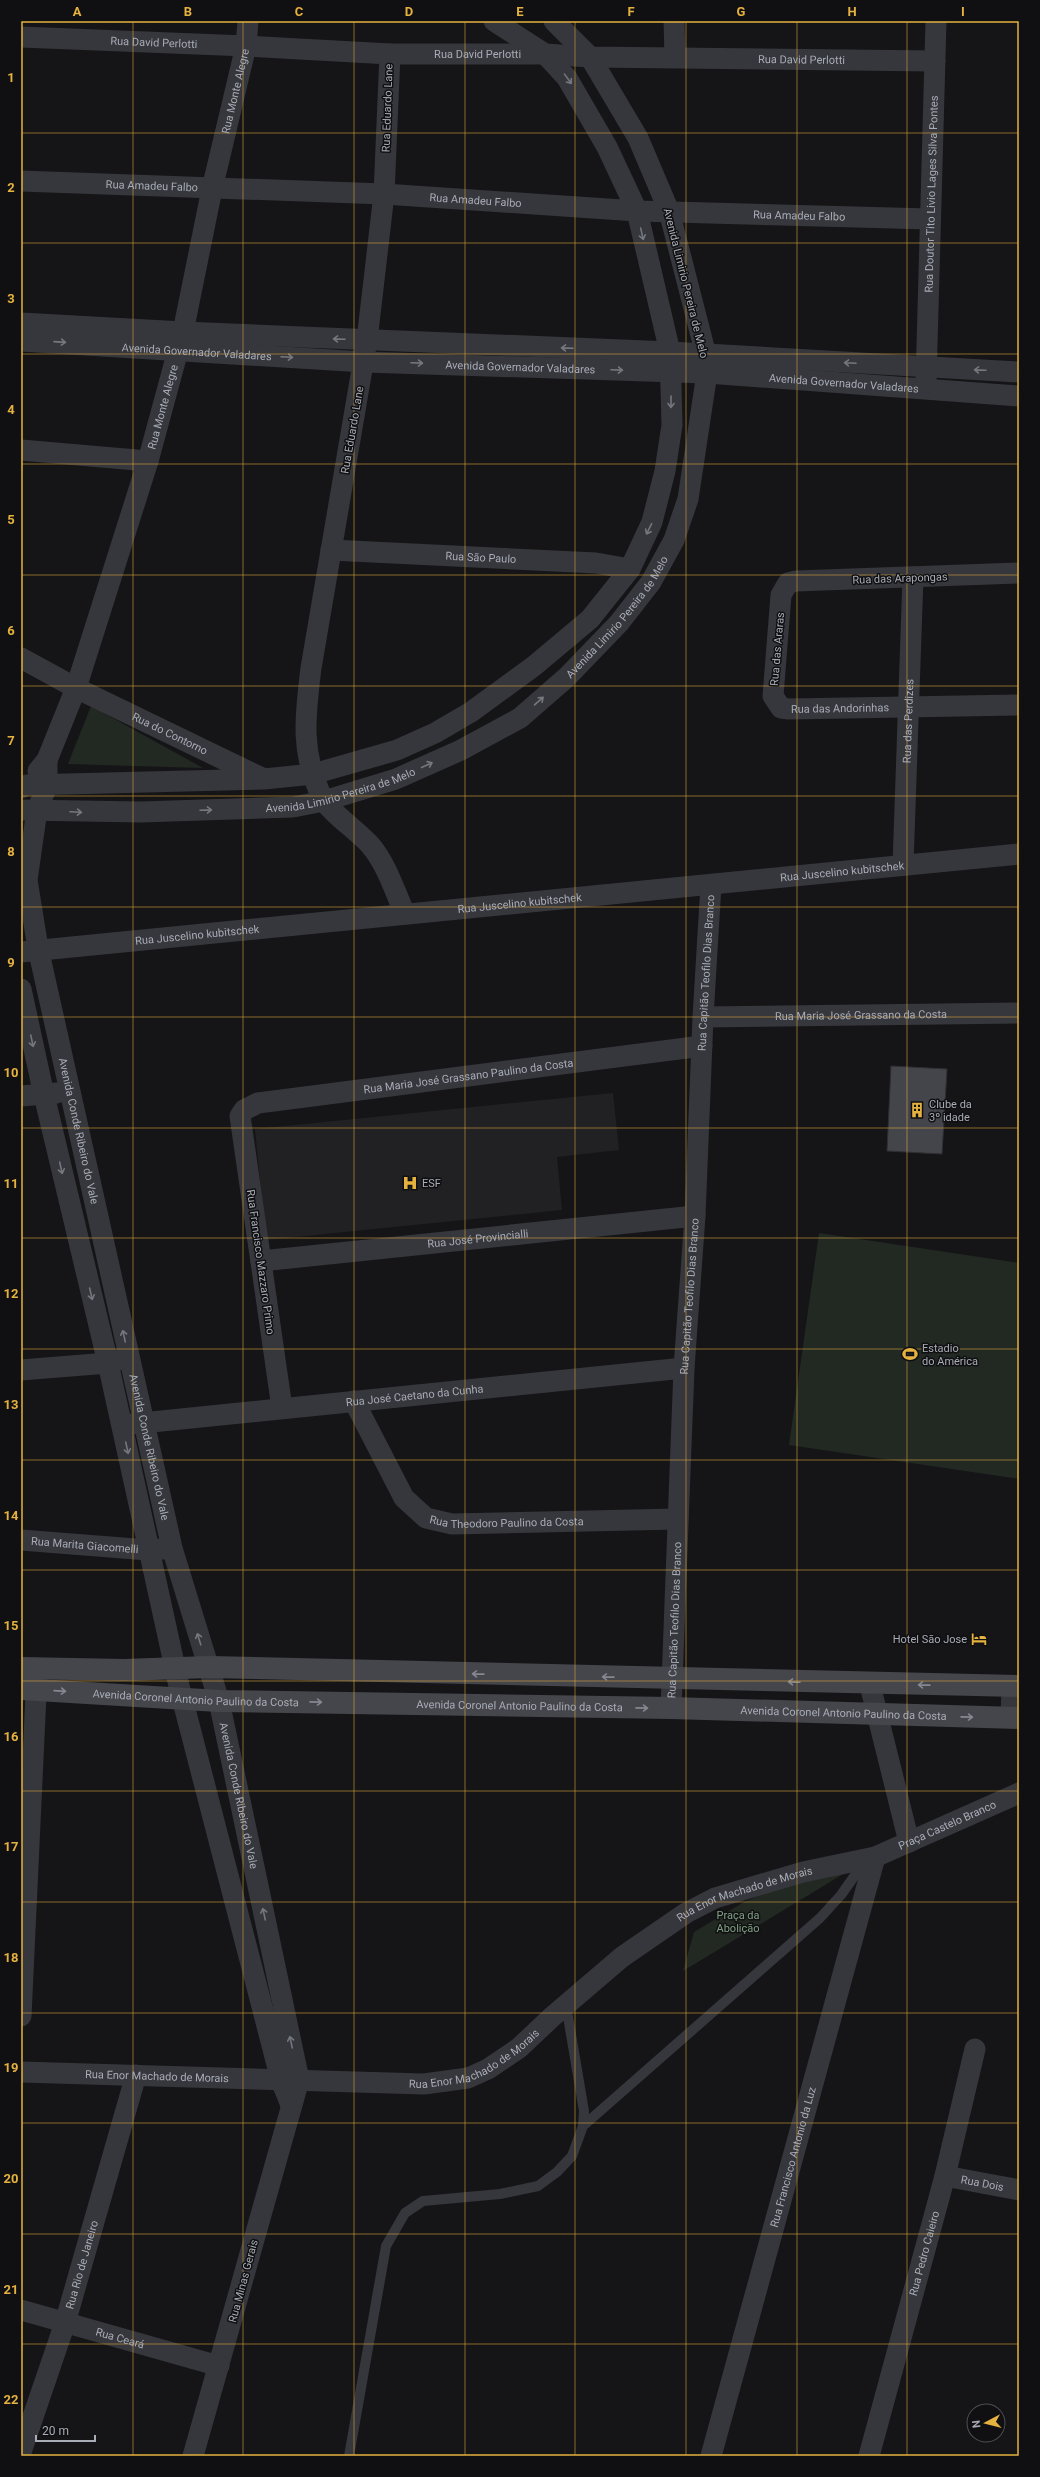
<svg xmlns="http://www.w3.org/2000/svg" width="1040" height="2477" font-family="Roboto,sans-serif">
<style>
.built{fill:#212124}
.green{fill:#222923}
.building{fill:#44454a;stroke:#2f2f33}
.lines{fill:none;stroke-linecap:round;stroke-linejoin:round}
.lane{stroke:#36373c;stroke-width:10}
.street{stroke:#36373c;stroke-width:21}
.secondary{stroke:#45464b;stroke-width:22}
.oneway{stroke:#75777f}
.oneway2{stroke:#858891}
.grid{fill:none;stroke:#e5b13f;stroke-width:1;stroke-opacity:0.55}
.labels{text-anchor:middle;stroke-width:3;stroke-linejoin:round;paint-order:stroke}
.street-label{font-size:11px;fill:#a8acb6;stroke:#101012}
.poi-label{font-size:11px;fill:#a8acb6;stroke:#101012;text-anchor:start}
.park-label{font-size:11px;fill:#80a083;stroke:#101012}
.neatline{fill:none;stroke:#e5b13f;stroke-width:1.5}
.grid-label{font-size:13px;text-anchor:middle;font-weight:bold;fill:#e5b13f}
</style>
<rect width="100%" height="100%" fill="#151517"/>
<!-- built -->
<path class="built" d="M613,1093L619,1150L557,1157L562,1210L266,1240L255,1129Z"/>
<!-- green -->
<path class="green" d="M91,706L203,768L68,764Z
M819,1233L1019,1263V1479L789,1445Z
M858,1865L683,1971L694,1932L744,1902L805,1877Z"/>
<!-- building -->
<path class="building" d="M891,1066L947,1069L942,1154L887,1151Z"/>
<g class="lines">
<!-- lane -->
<path class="lane" d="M583,2126L820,1918L841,1895L865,1861
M349,2456L386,2246L405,2213L423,2201L500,2194L538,2186L557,2172L572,2156L583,2126L584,2111L566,2005"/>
<!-- street -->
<g class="street">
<path d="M674,21L675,56"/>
<path id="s1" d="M21,37L246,46L390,54H545L590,57L935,61"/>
<path d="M390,54L384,194L367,340L311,668C305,716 300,754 323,799C329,811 360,833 371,846C387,865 395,892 405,914"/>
<path id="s2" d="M21,181L384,194L637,211L930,219"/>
<path d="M21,323L183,332L670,352L1019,372"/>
<path id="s3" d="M21,341L364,362L707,373L1019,396"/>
<path id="s4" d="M926,382L936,21"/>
<path d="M21,450L148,461"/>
<path id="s5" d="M331,550L596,563L630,569"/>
<path id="s6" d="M1019,573L796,581L788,583L781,595L773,696L781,708L789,709L1019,705"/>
<path id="s7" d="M21,658L76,688L262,778"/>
<path id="s8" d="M47,760V786L37,810L27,880L38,948L172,1548L219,1701L299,2080L193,2456"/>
<path id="s9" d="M38,771L47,760L76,688L148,461L183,332L212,189L246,46L248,21"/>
<path d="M21,788L27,785L264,779L313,774L397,750L435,733L471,712L534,666L590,619L630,569L652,522L665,471L672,425L670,352L637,211L607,147L567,78L545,54L494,21"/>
<path id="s10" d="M21,810L141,812L293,807L324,801L396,779L461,750L520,718L567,677L619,623L651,582L674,540L688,499L707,373L706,355L669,211L638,138L590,57L554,21"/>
<path id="s11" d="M903,865L913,577"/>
<path id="s12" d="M21,952L1019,854"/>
<path d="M21,989L44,1095L108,1363L179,1686L281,2080L291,2105"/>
<path id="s13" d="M703,1017L1019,1013"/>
<path d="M21,1096L57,1093"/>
<path id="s14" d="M261,1261L695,1216"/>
<path d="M21,1370L108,1363L122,1359"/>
<path id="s15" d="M354,1401L404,1498L426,1518L452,1524L678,1519"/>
<path id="s16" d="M282,1408L240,1116L244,1110L258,1103L702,1046"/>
<path id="s17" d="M132,1424L684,1368"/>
<path id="s18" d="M21,1540L148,1550L162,1549"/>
<path d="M870,1685L909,1842"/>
<path id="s19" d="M671,1708L684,1368L695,1216L703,1017L711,885"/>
<path d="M1011,1718L1012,1686"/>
<path d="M21,2016L37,1673"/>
<path id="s20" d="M21,2072L424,2084L468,2078L488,2069L519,2048L553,2016L622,1957L686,1913L715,1898L803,1872L875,1857L1019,1793"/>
<path id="s21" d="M945,2176L1019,2190"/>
<path id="s22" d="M21,2310L219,2366"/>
<path id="s23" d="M21,2452L65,2323L136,2075"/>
<path id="s24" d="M711,2456L875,1857"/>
<path id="s25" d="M869,2456L945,2176L975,2049"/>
</g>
<!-- secondary -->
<g class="secondary">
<path d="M21,1668L124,1670L209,1667L1019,1686"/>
<path id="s26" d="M21,1689L219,1701L671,1708L1019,1718"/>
</g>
</g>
<!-- one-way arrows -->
<defs><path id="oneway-shaft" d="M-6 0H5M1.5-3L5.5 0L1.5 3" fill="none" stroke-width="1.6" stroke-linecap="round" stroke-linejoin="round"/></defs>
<g class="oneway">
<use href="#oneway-shaft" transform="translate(568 79) rotate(54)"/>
<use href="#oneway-shaft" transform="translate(642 234) rotate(77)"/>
<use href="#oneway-shaft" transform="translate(339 339) rotate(-178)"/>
<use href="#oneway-shaft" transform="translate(60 342) rotate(4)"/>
<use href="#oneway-shaft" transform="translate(567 348) rotate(-178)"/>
<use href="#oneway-shaft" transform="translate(287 357) rotate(3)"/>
<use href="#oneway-shaft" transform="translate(417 363) rotate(2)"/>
<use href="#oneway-shaft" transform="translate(850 363) rotate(-177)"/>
<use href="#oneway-shaft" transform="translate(617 370) rotate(2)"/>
<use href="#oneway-shaft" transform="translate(980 370) rotate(-178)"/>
<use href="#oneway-shaft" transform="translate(671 402) rotate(90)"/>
<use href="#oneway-shaft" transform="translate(649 529) rotate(116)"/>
<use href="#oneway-shaft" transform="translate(539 701) rotate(-41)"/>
<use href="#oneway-shaft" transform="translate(427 765) rotate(-24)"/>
<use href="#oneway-shaft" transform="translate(206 810) rotate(-2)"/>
<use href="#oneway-shaft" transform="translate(76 812) rotate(3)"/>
<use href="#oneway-shaft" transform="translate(32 1041) rotate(78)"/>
<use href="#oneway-shaft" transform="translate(61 1168) rotate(77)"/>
<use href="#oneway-shaft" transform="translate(91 1294) rotate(77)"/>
<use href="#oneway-shaft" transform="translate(124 1336) rotate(-102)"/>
<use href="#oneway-shaft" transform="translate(127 1448) rotate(78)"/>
<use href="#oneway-shaft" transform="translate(199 1639) rotate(-107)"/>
<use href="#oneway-shaft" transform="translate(264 1914) rotate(-102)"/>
<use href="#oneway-shaft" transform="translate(291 2042) rotate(-102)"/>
</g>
<g class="oneway2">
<use href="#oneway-shaft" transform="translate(478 1674) rotate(-179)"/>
<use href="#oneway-shaft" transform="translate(608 1677) rotate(-179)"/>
<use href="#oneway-shaft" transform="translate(794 1682) rotate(-178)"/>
<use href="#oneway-shaft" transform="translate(924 1685) rotate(-179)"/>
<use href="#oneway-shaft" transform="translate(60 1691) rotate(4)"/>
<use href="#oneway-shaft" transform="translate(316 1702) rotate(1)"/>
<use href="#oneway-shaft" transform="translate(642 1708) rotate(1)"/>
<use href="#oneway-shaft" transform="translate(967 1717) rotate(1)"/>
</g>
<!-- grid -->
<path class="grid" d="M133,21V2456M243,21V2456M354,21V2456M465,21V2456M575,21V2456M686,21V2456M797,21V2456M907,21V2456M21,133H1019M21,243H1019M21,354H1019M21,464H1019M21,575H1019M21,686H1019M21,796H1019M21,907H1019M21,1017H1019M21,1128H1019M21,1238H1019M21,1349H1019M21,1460H1019M21,1570H1019M21,1681H1019M21,1791H1019M21,1902H1019M21,2013H1019M21,2123H1019M21,2234H1019M21,2344H1019"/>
<!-- icons -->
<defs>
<g id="building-bare" transform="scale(1.2)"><path d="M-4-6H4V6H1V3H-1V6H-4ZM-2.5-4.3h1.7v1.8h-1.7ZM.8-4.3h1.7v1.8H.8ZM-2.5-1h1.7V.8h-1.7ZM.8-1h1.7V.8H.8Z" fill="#e5b13f" stroke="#101012" stroke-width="2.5" paint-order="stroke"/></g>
<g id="hospital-bare" transform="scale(1.2)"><path d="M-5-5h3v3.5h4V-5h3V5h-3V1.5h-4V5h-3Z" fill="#e5b13f" stroke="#101012" stroke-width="2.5" paint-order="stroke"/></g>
<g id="stadium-bare" transform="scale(1.2)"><path d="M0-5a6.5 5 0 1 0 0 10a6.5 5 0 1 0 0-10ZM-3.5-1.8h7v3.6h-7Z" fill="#e5b13f" stroke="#101012" stroke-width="2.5" paint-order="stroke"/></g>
<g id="hotel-bare" transform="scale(1.2)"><path d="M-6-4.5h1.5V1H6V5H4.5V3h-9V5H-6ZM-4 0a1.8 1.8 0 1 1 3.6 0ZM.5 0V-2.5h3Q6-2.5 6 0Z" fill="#e5b13f" stroke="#101012" stroke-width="2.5" paint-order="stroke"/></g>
</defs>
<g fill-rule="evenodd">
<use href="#building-bare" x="917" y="1110"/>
<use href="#hospital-bare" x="410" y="1183"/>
<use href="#stadium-bare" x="910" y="1354"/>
<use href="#hotel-bare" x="979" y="1639"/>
</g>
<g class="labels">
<!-- street labels -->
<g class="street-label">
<text dy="4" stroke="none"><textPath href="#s1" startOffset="133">Rua David Perlotti</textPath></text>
<text dy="4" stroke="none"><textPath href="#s1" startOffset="457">Rua David Perlotti</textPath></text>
<text dy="4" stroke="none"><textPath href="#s1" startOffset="781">Rua David Perlotti</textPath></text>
<text dy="4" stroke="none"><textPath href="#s9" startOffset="710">Rua Monte Alegre</textPath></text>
<text transform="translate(387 108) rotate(-88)" y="4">Rua Eduardo Lane</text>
<text dy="4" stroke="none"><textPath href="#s2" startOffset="131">Rua Amadeu Falbo</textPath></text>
<text dy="4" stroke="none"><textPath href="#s4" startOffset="188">Rua Doutor Tito Livio Lages Silva Pontes</textPath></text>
<text dy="4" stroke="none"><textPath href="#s2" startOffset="455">Rua Amadeu Falbo</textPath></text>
<text dy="4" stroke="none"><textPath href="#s2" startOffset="779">Rua Amadeu Falbo</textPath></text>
<text transform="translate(686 283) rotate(76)" y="4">Avenida Limirio Pereira de Melo</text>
<text dy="4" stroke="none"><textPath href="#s3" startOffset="176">Avenida Governador Valadares</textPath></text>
<text dy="4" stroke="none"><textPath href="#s3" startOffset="500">Avenida Governador Valadares</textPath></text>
<text dy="4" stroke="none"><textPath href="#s3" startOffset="824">Avenida Governador Valadares</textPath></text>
<text dy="4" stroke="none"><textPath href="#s9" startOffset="386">Rua Monte Alegre</textPath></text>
<text transform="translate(352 430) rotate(-80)" y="4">Rua Eduardo Lane</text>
<text dy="4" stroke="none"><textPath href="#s5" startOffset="150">Rua São Paulo</textPath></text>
<text transform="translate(900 578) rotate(-2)" y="4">Rua das Arapongas</text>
<text dy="4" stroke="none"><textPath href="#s10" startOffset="658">Avenida Limirio Pereira de Melo</textPath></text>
<text transform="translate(777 649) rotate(-85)" y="4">Rua das Araras</text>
<text dy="4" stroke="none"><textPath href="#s6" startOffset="420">Rua das Andorinhas</textPath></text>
<text dy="4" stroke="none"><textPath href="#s11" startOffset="144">Rua das Perdizes</textPath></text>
<text dy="4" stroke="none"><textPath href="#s7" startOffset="167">Rua do Contorno</textPath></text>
<text dy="4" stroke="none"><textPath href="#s10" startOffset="322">Avenida Limirio Pereira de Melo</textPath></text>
<text dy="4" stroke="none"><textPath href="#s12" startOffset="825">Rua Juscelino kubitschek</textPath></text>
<text dy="4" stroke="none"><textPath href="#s12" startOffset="501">Rua Juscelino kubitschek</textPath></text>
<text dy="4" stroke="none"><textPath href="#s12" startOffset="177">Rua Juscelino kubitschek</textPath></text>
<text dy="4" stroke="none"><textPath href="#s19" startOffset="736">Rua Capitão Teofilo Dias Branco</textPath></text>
<text dy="4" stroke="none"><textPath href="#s13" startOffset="158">Rua Maria José Grassano da Costa</textPath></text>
<text dy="4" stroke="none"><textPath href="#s16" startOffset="530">Rua Maria José Grassano Paulino da Costa</textPath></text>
<text dy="4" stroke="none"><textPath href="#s8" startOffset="379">Avenida Conde Ribeiro do Vale</textPath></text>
<text dy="4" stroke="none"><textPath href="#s14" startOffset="218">Rua José Provincialli</textPath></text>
<text transform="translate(261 1262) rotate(82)" y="4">Rua Francisco Mazzaro Primo</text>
<text dy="4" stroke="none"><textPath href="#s19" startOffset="412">Rua Capitão Teofilo Dias Branco</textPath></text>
<text dy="4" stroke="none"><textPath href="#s17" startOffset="284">Rua José Caetano da Cunha</textPath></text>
<text dy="4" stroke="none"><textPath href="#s8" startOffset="703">Avenida Conde Ribeiro do Vale</textPath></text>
<text dy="4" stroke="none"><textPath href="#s15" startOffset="220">Rua Theodoro Paulino da Costa</textPath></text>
<text dy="4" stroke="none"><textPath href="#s18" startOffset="64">Rua Marita Giacomelli</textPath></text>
<text dy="4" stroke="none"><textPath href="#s19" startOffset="88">Rua Capitão Teofilo Dias Branco</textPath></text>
<text dy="4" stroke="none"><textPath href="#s26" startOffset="175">Avenida Coronel Antonio Paulino da Costa</textPath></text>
<text dy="4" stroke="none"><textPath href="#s26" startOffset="499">Avenida Coronel Antonio Paulino da Costa</textPath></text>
<text dy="4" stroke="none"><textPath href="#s26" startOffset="823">Avenida Coronel Antonio Paulino da Costa</textPath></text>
<text dy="4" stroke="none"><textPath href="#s8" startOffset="1063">Avenida Conde Ribeiro do Vale</textPath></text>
<text dy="4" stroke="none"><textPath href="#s20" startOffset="999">Praça Castelo Branco</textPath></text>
<text dy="4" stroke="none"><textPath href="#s20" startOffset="784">Rua Enor Machado de Morais</textPath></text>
<text dy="4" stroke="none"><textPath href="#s20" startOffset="460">Rua Enor Machado de Morais</textPath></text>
<text dy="4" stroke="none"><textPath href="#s20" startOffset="136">Rua Enor Machado de Morais</textPath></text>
<text dy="4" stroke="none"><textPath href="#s24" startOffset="310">Rua Francisco Antonio da Luz</textPath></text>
<text dy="4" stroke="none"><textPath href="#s21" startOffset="38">Rua Dois</textPath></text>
<text dy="4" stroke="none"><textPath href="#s25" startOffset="210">Rua Pedro Caieiro</textPath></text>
<text dy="4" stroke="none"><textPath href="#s23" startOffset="197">Rua Rio de Janeiro</textPath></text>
<text transform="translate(243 2281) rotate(-75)" y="4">Rua Minas Gerais</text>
<text dy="4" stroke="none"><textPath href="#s22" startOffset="103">Rua Ceará</textPath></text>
</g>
<!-- poi labels -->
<g class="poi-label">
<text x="929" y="1108">Clube da<tspan x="929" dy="13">3º idade</tspan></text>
<text x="422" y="1187">ESF</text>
<text x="922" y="1352">Estadio<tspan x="922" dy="13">do América</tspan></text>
<text x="967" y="1643" text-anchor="end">Hotel São Jose</text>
</g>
<!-- park labels -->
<g class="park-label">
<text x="738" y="1919">Praça da<tspan x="738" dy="13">Abolição</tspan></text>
</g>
</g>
<!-- border -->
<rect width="1040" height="2477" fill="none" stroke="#101012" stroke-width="44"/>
<!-- north arrow -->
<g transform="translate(986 2423) rotate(263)"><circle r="19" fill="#101012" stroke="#4d4e54"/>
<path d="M0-3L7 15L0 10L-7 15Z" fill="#e5b13f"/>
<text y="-6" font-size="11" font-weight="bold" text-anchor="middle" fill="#a8acb6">N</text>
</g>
<!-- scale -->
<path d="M36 2435v6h59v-6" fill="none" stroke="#a8acb6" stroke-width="2"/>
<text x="42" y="2435" font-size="12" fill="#a8acb6" stroke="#101012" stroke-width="3" paint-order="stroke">20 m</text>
<rect x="22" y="22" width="996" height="2433" class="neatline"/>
<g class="grid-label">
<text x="77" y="16">A</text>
<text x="188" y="16">B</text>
<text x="299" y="16">C</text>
<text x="409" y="16">D</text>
<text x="520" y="16">E</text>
<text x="631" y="16">F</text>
<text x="741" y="16">G</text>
<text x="852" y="16">H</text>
<text x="963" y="16">I</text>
<text x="11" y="82">1</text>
<text x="11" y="192">2</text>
<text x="11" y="303">3</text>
<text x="11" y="414">4</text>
<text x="11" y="524">5</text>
<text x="11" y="635">6</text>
<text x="11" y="745">7</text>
<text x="11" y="856">8</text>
<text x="11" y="967">9</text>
<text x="11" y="1077">10</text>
<text x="11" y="1188">11</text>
<text x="11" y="1298">12</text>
<text x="11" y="1409">13</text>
<text x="11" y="1520">14</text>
<text x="11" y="1630">15</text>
<text x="11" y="1741">16</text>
<text x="11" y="1851">17</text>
<text x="11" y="1962">18</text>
<text x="11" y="2072">19</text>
<text x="11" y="2183">20</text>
<text x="11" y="2294">21</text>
<text x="11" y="2404">22</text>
</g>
</svg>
